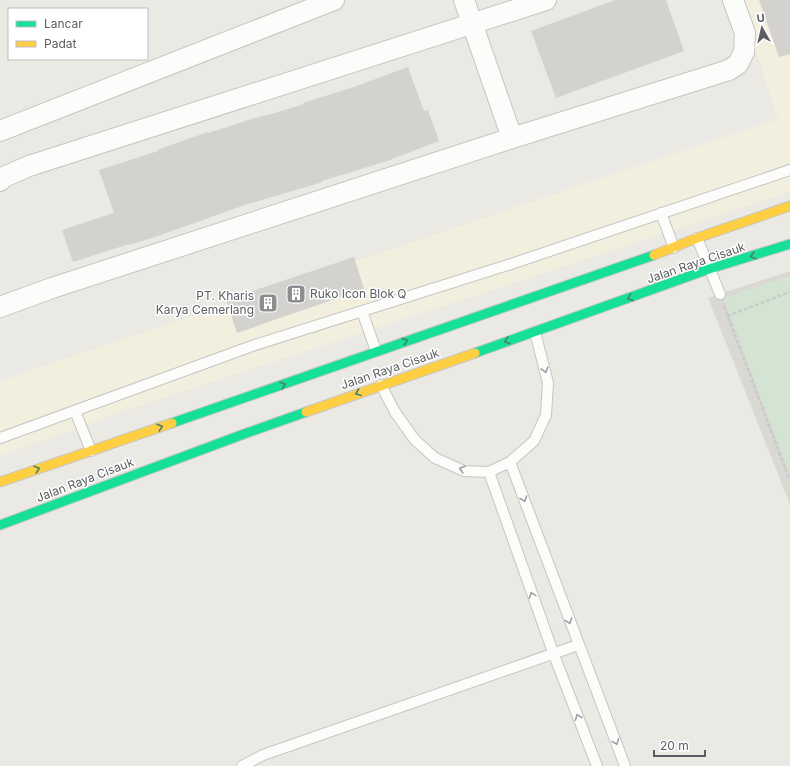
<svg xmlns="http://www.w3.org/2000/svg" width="790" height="766" font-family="Inter,sans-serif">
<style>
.commercial{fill:#f2efde}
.education{fill:#dad8d3}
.green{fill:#d3e5d2}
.building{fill:#d3d2cf}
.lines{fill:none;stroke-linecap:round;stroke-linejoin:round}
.lane-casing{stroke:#c6c5c5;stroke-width:12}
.street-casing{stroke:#c6c5c5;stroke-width:22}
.fast-casing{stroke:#c6c7c6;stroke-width:11}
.slow-casing{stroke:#c6c7c6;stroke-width:11}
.path{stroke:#c8cbc9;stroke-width:2.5;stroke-dasharray:4 2;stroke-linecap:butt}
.lane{stroke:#fcfcfb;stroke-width:10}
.street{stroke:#fcfcfb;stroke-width:20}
.fast{stroke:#16e098;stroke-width:9}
.slow{stroke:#ffcf43;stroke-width:9}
.oneway{stroke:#4a7e6f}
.oneway2{stroke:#9b9d9f}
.labels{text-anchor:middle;stroke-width:3;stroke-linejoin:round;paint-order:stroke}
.street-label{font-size:12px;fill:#5b5d61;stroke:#fff}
.poi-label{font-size:12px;fill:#5b5d61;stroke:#fff;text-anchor:start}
</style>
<rect width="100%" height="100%" fill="#eae9e4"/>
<!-- commercial -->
<path class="commercial" d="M740,0H790V192L121,412L0,456V382L26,372L778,119Z"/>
<!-- education -->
<path class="education" d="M790,271V504L708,298Z"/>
<!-- green -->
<path class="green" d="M790,276V475L724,298Z"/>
<!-- building -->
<path class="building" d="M615,0H666L684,51L556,98L531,31Z
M759,0H790V54L779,57Z
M408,67L424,111L428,110L439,141L387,161L322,181L323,182L245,205L158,236L129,245V244L73,262L62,230L114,213L99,170L158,151L157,150L208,132V133L265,115V116L304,104L303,103L354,87Z
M354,257L364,289L237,333L226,300Z"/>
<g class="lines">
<!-- lane casing -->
<g class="lane-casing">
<path id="lane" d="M661,213L674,248
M697,238L720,294
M362,311L376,351
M381,385L395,412L415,440L435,458L464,471L489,472L510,462L534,441L546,415L548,383L535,332
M75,411L91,451
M0,438L252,346L511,264L790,170
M510,462L625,766
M489,472L554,655L597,766
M242,766L263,755L578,645"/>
</g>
<!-- street casing -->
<g class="street-casing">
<path id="street" d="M464,0L512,138
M0,131L334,0
M0,181L4,177L29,166L546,0
M0,307L52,288L512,138L729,70L738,64L744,52L745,33L733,0"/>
</g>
<!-- fast casing -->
<g class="fast-casing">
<path id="fast" d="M475,353L709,269L790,244
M172,423L654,255
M0,525L244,434L306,412"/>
</g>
<!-- slow casing -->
<g class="slow-casing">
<path id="slow" d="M654,255L697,238L790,206
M306,412L475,353
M0,482L172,423"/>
</g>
<!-- path -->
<path class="path" d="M724,306L790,481
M727,316L790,292"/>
<!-- lane -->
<use href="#lane" class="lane"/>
<!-- street -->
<use href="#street" class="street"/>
<!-- fast -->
<use href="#fast" class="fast"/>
<!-- slow -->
<use href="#slow" class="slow"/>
</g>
<!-- one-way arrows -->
<defs><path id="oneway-chevron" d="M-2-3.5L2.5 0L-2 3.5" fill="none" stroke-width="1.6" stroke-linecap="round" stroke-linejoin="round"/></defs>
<g class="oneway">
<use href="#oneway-chevron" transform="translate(753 256) rotate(163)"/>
<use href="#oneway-chevron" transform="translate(630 298) rotate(160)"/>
<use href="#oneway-chevron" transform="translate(405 341) rotate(-19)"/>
<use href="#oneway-chevron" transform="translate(507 341) rotate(161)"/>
<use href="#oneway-chevron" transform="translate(283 385) rotate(-19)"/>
<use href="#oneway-chevron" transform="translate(358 393) rotate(160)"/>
<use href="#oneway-chevron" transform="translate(160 427) rotate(-19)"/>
<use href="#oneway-chevron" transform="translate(37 469) rotate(-19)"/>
</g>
<g class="oneway2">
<use href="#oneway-chevron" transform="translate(545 370) rotate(75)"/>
<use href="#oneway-chevron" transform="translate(462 469) rotate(-162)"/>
<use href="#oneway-chevron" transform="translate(524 499) rotate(70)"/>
<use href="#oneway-chevron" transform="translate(532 595) rotate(-110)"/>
<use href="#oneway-chevron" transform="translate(569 621) rotate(70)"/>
<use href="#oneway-chevron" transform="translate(578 717) rotate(-111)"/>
<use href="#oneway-chevron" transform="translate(616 742) rotate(69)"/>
</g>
<!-- icons -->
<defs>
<g id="building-square" transform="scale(1)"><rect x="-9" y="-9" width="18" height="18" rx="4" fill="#8d8e8f" stroke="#fff"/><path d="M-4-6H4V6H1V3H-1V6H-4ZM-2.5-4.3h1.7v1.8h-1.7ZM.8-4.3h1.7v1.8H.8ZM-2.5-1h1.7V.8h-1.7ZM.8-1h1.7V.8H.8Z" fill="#fff"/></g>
</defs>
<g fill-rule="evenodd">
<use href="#building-square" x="296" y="294"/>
<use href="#building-square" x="268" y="303"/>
</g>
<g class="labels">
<!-- street labels -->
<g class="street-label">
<text transform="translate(696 263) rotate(-19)" y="4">Jalan Raya Cisauk</text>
<text transform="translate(390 369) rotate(-19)" y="4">Jalan Raya Cisauk</text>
<text transform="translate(85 480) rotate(-21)" y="4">Jalan Raya Cisauk</text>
</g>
<!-- poi labels -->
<g class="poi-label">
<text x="310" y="298">Ruko Icon Blok Q</text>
<text x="254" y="300" text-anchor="end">PT. Kharis<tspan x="254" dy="14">Karya Cemerlang</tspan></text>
</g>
</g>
<!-- legend -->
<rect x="8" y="8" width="140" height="52" fill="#ffffff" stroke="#bdbec0"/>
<rect x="16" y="21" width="20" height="6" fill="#16e098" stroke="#bdbec0"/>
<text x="44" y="28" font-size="12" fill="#5b5d61">Lancar</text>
<rect x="16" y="41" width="20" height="6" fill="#ffcf43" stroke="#bdbec0"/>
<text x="44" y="48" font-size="12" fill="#5b5d61">Padat</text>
<!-- north arrow -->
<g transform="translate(762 28) rotate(352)" stroke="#ffffff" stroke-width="3" paint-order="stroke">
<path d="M0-3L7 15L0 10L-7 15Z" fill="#5b5d61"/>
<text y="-6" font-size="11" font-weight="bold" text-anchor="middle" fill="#5b5d61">U</text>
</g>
<!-- scale -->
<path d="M654 750v6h51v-6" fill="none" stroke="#5b5d61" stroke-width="2"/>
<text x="660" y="750" font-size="12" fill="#5b5d61" stroke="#ffffff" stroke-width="3" paint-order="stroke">20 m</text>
</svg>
